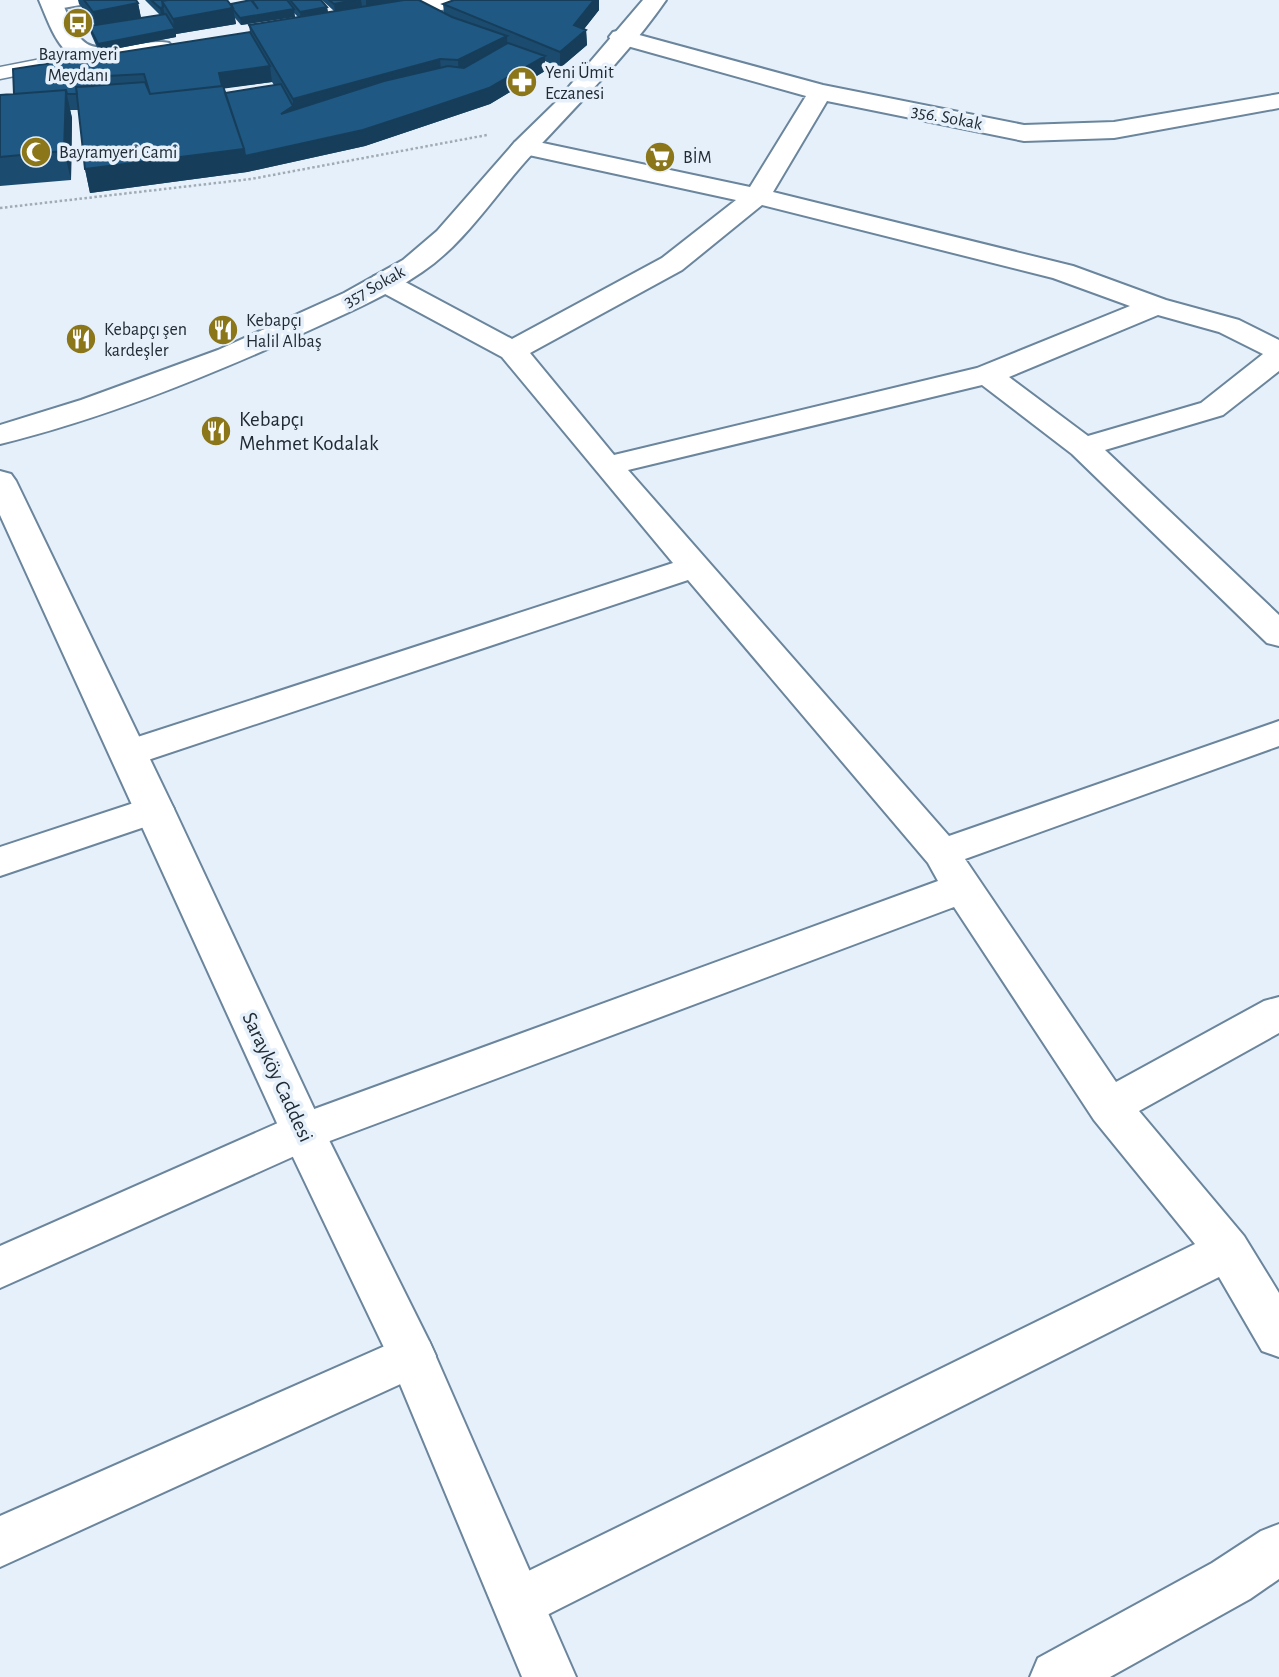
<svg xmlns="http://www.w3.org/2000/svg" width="1279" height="1677" font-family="'Alegreya Sans',sans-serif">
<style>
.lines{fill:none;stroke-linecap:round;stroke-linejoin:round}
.pedestrian-casing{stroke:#6a859c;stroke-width:3}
.minor-casing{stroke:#6a859c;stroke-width:4}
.tertiary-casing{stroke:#6a859c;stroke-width:4}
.secondary-casing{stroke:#6a859c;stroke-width:4}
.path{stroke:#a0abb5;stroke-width:2.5;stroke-dasharray:2.5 2.5;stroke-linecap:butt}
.pedestrian{fill:#fff;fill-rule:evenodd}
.minor{fill:#fff;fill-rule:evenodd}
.tertiary{fill:#fff;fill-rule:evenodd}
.secondary{fill:#fff;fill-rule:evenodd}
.wall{fill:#1b4c70;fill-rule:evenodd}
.shaded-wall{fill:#163e5b}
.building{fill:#1f5882;stroke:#163e5b;stroke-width:2}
.labels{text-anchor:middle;stroke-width:7;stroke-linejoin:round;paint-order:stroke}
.far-poi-label{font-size:18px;fill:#202b35;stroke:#e5f0fb;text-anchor:start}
.far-street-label{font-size:18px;fill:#202b35;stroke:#e5f0fb}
.poi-label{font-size:21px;fill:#202b35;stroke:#e5f0fb;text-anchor:start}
.street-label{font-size:21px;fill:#202b35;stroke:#e5f0fb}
</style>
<rect width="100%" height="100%" fill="#e5f0fb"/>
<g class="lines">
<!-- pedestrian casing -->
<g class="pedestrian-casing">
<path id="pedestrian" d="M97,48L104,50L107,54L104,58L0,79V67Z"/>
</g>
<!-- minor casing -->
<g class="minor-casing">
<path id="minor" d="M43,0H83L80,5L52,10L44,8L41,3Z
M621,30L823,85L1024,125L1114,122L1279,94V108L1114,138L1024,141L827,101L773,192L1073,266L1166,300L1239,320L1279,340V371L1223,415L1105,450L1279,615V646L1267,643L1072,454L982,385L628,470L949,836L1279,721V746L965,859L1116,1082L1264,1001L1279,997V1033L1139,1111L1244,1236L1279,1293V1357L1262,1351L1219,1277L519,1629L500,1621L493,1603L500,1585L1195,1244L1094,1120L954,907L319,1145L0,1288V1246L287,1119L938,881L928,863L688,580L142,762L129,766L116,762L111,753L116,744L673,563L502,357L374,288L370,282L374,276L384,274L394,276L512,339L662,258L736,200L515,152L511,147L515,142L524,139L750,187L806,96L613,42L609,37L613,32ZM762,205L1053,278L1130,306L977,368L614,455L530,353L682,270ZM1158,315L1219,332L1263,354L1201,403L1088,436L1009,377Z
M155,796L168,799L174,809L168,819L0,876V847Z
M412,1334L429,1341L436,1356L429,1371L0,1567V1516Z"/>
</g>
<!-- tertiary casing -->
<g class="tertiary-casing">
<path id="tertiary" d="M39,0H61C67,12 72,30 82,40C100,59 146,37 169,43L173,48L169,53C144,59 83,71 64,49C52,35 46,16 39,0Z
M413,0H474L471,5L463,7L375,19L367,17L363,12L367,7Z
M643,0H666C628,55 579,103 534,152C497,191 467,242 422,272C384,298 340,316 299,335C203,378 102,419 0,444V425L81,400L218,350L344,293L403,260L437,231L515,142L555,103Z
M0,471L11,474L16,481L174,809L325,1132L429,1341L576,1677H522L390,1360L281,1132L0,515Z"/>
</g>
<!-- secondary casing -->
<g class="secondary-casing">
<path id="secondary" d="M1279,1524V1579L1250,1599L1110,1677H1030L1038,1658L1212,1563L1261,1531Z"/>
</g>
<!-- path -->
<path class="path" d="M0,208L251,179L487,135"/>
<!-- pedestrian -->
<use href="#pedestrian" class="pedestrian"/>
<!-- minor -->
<use href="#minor" class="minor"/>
<!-- tertiary -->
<use href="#tertiary" class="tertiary"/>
<!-- secondary -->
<use href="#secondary" class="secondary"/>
</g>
<!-- wall -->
<path class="wall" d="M78,0H136L138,3L141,18L160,15L145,0H227L231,4L248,1L247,0H321L327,7L328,12L334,11L322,0H401L444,13L443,4L599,10L584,29L586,30L587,45L560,68L545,61V71L490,104L365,146L247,172L90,193L85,169L79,110H70L72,118L71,180L0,186V95L14,94L250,32L249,25L298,17L294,13L295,17L241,25L235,18L236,24L176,34V37L99,52L91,34L89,26L95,25L79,4ZM272,82L274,85L225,93L223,88Z"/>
<!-- shaded-wall -->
<path class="shaded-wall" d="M354,0H361L362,6L335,12L334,4Z
M366,0H401L366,7Z
M594,0H599V10L577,38L586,30L587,45L560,68V52L574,25Z
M138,3L141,18L96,27L93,12Z
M163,7L165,15L161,16L160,8Z
M327,7L328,15L301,20L300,12Z
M233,8L236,24L176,34V37L99,52L98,44L174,29L173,19Z
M294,9L295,17L241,25L240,18Z
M507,36L508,58L459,83L458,60Z
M545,56V71L490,104L365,146L247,172L90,193L85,169Z
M440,59L442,81L281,114L293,106V99Z
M270,66L272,82L221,89L219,73Z
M66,90L72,118L71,180L64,151Z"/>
<!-- building -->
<path class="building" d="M84,0H136L138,3L93,12Z
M151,0H168L162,1L163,7L160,8Z
M168,0H227L233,8L173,19L162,1Z
M252,0H287L294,9L240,18L232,8H233L231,4L251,0L258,9Z
M290,0H321L327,7L300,12Z
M329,0H354L334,4Z
M404,0H419L452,17L507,36L458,60L440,59L293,99L249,25Z
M454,0H594L574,25L586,30L560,52L443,4Z
M166,14L175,29L98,44L89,26Z
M250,32L270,66L219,73L222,86L150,94L144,74L90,77L93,86L76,87L77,94H67L66,90L14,94L13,69Z
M508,43L545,56L489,88L421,111L363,130L245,156L244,149L225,93L281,84L293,106L281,114L384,81L448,66L464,68Z
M145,82L150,94L223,86L244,149L85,169L76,87Z
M66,90L64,151L0,157V95Z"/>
<!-- icons -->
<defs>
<g id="bus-disc" transform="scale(1.575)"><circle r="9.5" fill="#8b761a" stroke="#e5f0fb"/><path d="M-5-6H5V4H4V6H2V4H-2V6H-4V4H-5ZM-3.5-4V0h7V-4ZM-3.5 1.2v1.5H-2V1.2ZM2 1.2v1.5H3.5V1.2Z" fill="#fff"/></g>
<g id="pharmacy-disc" transform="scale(1.575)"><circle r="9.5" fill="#8b761a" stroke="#e5f0fb"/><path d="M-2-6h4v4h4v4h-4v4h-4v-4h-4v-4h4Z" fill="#fff"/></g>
<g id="mosque-disc" transform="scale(1.575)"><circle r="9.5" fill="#8b761a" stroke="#e5f0fb"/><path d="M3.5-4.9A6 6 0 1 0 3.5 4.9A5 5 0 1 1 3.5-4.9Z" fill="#fff"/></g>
<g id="supermarket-disc" transform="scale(1.575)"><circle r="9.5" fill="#8b761a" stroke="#e5f0fb"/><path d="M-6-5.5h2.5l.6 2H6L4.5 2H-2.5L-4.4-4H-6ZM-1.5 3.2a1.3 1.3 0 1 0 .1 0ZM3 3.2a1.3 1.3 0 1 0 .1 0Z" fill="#fff"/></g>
<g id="restaurant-disc" transform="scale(1.575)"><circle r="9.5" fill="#8b761a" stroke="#e5f0fb"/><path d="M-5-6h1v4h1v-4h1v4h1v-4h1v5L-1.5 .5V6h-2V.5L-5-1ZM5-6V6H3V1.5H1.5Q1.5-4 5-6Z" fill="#fff"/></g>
</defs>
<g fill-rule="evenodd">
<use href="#bus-disc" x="78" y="23"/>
<use href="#pharmacy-disc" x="522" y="82"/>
<use href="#mosque-disc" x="36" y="152"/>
<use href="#supermarket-disc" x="660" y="157"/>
<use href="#restaurant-disc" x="223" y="330"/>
<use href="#restaurant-disc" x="81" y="339"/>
<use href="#restaurant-disc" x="216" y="431"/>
</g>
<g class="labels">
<!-- far-poi labels -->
<g class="far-poi-label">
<text x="78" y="60" text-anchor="middle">Bayramyeri<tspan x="78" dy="21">Meydanı</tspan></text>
<text x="545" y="78">Yeni Ümit<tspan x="545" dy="21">Eczanesi</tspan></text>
<text x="59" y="158">Bayramyeri Cami</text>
<text x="683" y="163">BİM</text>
<text x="246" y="326">Kebapçı<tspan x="246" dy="21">Halil Albaş</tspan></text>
<text x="104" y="335">Kebapçı şen<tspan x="104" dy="21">kardeşler</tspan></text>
</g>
<!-- far-street labels -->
<g class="far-street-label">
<text transform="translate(947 117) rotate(11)" y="6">356. Sokak</text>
<text transform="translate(374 286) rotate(-29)" y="6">357 Sokak</text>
</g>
<!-- poi labels -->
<g class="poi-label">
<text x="239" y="426">Kebapçı<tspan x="239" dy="24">Mehmet Kodalak</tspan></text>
</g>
<!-- street labels -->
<g class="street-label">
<text transform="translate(278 1077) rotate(65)" y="7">Sarayköy Caddesi</text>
</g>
</g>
</svg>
